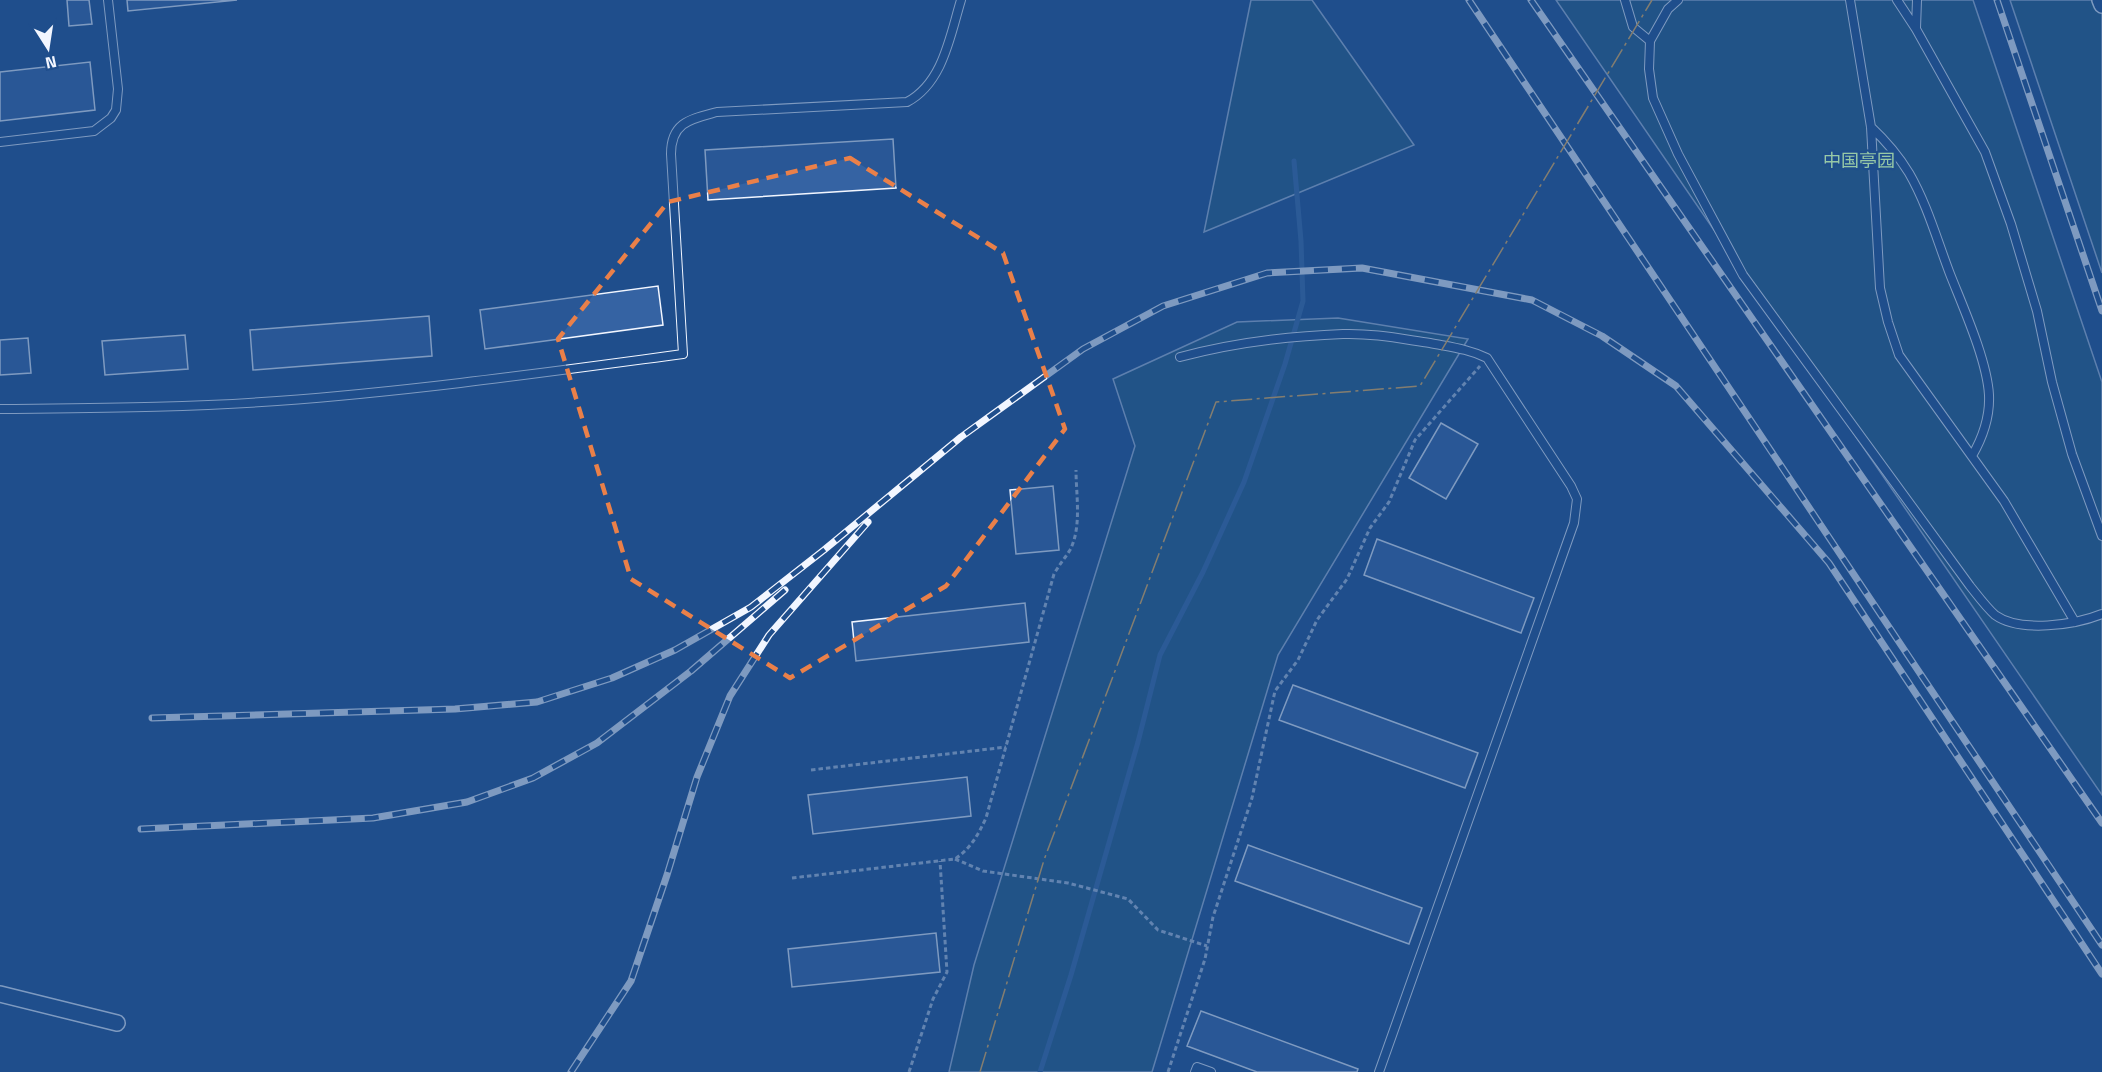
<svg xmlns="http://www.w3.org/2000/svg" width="2102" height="1072" font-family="'Titillium Web','Noto Sans SC',sans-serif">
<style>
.green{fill:#245a82;stroke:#a8bbd7;stroke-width:1.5}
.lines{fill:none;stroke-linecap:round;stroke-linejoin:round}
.stream{stroke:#3b69a3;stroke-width:5}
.building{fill:#3563a3;stroke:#f2f6ff;stroke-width:1.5}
.lane-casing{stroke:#f2f6ff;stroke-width:10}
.street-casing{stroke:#f2f6ff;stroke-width:18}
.path{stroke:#b3c4dc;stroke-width:3;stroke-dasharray:4.5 3;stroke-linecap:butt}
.lane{stroke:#1f4e8c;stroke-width:8}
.street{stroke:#1f4e8c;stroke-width:15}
.rail-casing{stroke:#f2f6ff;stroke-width:7}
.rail{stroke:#1f4e8c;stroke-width:4.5;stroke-dasharray:14;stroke-linecap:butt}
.power{stroke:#ffb74d;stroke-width:1.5;stroke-dasharray:21 4.5 3 4.5;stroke-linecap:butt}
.marked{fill:none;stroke:#ea8049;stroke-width:4.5;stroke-dasharray:12 8;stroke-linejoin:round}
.labels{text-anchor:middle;stroke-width:4.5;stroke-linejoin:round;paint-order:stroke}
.park-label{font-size:18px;fill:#97c8a6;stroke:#1f4e8c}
</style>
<rect width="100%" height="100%" fill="#1f4e8c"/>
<!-- green -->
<path class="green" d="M1251,0H1312L1414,145L1204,232Z
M1556,0H1973L2102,382V795Z
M2010,0H2102V273Z
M1338,318L1468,339L1278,655L1152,1072H949L974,965L1135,446L1113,379L1237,322Z"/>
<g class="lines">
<!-- stream -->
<path class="stream" d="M1040,1072L1071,975L1138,742L1160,655L1203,572L1244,482L1285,364L1303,301L1301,241L1294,161"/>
</g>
<!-- building -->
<path class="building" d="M67,0H89L92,24L69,26Z
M127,0H237L128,11Z
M90,62L95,110L0,121V72Z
M893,139L896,188L708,200L705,150Z
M658,286L663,325L485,349L480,310Z
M429,316L432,356L253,370L250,330Z
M185,335L188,369L105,375L102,341Z
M28,338L31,373L0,375V340Z
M1441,423L1478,444L1446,499L1409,478Z
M1053,486L1059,550L1016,554L1010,490Z
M1377,539L1534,598L1521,633L1364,575Z
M1025,603L1029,642L856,661L852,622Z
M1293,685L1478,753L1465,788L1279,720Z
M967,777L971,816L813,834L808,795Z
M1248,845L1422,908L1409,944L1235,881Z
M936,933L940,972L792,987L788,949Z
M1201,1011L1358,1069L1357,1072H1257L1187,1046Z"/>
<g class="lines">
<!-- lane casing -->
<g class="lane-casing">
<path id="lane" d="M1625,0L1633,27L1650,41
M1678,0L1668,9L1650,41L1649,69L1653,98L1678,154L1743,275L1970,586C1978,596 1986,607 1995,615C2020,633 2075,625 2102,614
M1850,0L1871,127L1880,288L1888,322L1899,355L2004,501L2075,622
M1897,0L1916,29L1985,152L2011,224L2037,311L2052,382L2072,454L2102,536
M1916,28L1917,0
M1871,127C1886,141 1898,155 1909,173C1927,204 1937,240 1950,274C1963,307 1987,360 1989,395C1990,417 1983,437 1972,456
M0,142L94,131L111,118L116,110L118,89L108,0
M1180,357C1233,343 1289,336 1343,334C1372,333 1402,339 1430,343C1450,347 1469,349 1487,358L1571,486L1577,499L1574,523L1379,1072
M0,409C92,408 185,408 277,401C413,391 548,372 683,354L671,154C671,122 691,119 717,112L907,102C943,83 950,36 961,0
M1195,1072L1197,1067L1211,1072"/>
</g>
<!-- street casing -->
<g class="street-casing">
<path id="street" d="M2100,0L2102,5
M0,994L117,1023"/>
</g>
<!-- path -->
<path class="path" d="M811,770L1006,747
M955,859L983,871L1068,883L1128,899L1158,930L1207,946
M792,878L955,859C971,848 978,835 986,818L1054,574C1059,565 1065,558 1070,550C1082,527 1076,495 1076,470
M909,1072L933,999L947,972L940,861
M1168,1072L1205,959L1213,917L1252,798L1275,691L1298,660L1317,620L1347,579L1370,528L1389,502L1415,440L1480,366"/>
<!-- lane -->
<use href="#lane" class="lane"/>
<!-- street -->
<use href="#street" class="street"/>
<!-- rail casing -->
<g class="rail-casing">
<path id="rail" d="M1469,0L2102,945
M1531,0L2102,823
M1997,0L2102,311
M152,718L455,709L537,702L612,678L675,650L751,607L824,550L961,437L1083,349L1163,306L1267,273L1362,268L1532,300L1602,336L1676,386L1829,563L2102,974
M141,829L373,818L467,802L533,778L597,743L691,671L785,590
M571,1072L631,981L667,875L697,777L730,696L769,635L868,522"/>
</g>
<!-- rail -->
<use href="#rail" class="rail"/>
<!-- power -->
<path class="power" d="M980,1072L1044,860L1216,402L1420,386L1652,0"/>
</g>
<!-- marked area -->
<path d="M0 0H2102V1072H0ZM850,158L1003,253L1065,429L946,586L790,678L631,579L558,339L668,202Z" fill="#1f4e8c" fill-opacity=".55" fill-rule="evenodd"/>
<path class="marked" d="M850,158L1003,253L1065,429L946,586L790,678L631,579L558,339L668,202Z"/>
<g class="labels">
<!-- park labels -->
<g class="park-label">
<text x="1859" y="167">中国亭园</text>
</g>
</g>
<!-- north arrow -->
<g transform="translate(48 48) rotate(168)" stroke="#1f4e8c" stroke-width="4.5" paint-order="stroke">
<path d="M0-4.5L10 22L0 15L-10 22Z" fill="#f2f6ff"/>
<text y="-9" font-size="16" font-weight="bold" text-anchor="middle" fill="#f2f6ff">N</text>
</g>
</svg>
